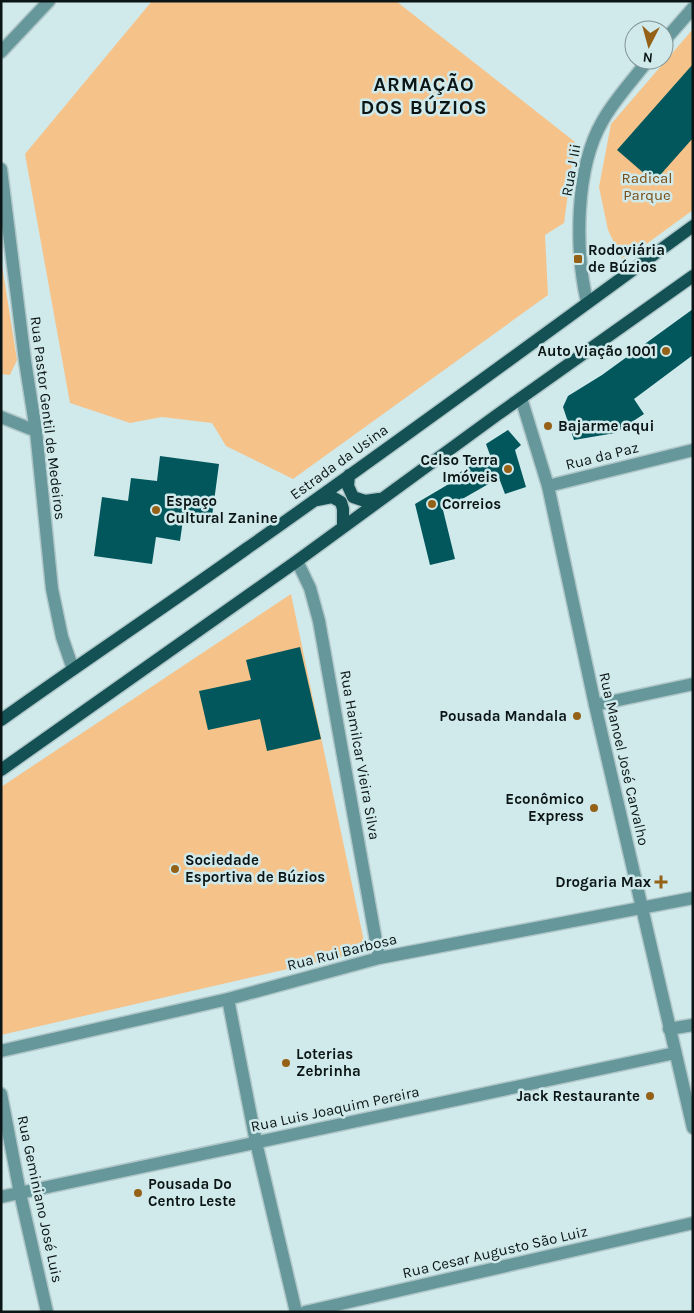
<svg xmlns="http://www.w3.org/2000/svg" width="694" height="1313" font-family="Karla,sans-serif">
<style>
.green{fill:#f5c38a}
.building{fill:#02575c}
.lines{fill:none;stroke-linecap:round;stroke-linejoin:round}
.minor-casing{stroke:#b0c7c9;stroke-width:15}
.tertiary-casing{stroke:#b0c7c9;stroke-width:15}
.primary-casing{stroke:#b0c7c9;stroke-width:15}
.minor{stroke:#66979a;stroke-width:12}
.tertiary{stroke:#66979a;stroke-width:12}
.primary{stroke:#145154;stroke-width:12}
.poi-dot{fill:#956117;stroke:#d0e9eb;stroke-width:2}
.labels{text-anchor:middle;stroke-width:5;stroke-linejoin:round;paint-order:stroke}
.street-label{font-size:15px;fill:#0b1515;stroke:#d0e9eb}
.park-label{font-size:15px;fill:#774d16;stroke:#d0e9eb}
.poi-label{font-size:15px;font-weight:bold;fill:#0b1515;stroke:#d0e9eb;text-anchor:start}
.district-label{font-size:20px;font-weight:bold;letter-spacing:1px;fill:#0b1515;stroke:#d0e9eb}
</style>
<rect width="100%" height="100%" fill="#d0e9eb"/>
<!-- green -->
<path class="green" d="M152,1H396L575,142L564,223L545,235L548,295L293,479L226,446L212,423L162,417L130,423L70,403L25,154Z
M693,29V210L623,261L608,230L599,187L611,124Z
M1,259L17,360L10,375L1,374Z
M291,594L366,951L1,1035V787Z"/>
<!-- building -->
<path class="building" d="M693,64V138L654,182L617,150Z
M693,309V355L634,399L644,414L615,433L574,440L563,407L568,396L602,375Z
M508,430L521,445L515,450L526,487L505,494L499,478L443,510L455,559L430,565L415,504L459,478L457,474L490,455L486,444Z
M160,456L219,464L211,524L183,520L180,541L156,537L152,564L94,556L102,497L128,501L131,478L157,481Z
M300,647L321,739L267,751L260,719L208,730L199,691L251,680L246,660Z"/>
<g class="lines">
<!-- minor casing -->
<g class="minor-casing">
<path id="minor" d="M664,41L693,8
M1,52L49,1
M1,169L25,361L36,431L52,589L62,637L73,669
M587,302C575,250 575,169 602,122C613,101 634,79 648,60
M1,417L36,431
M548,486L693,450
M297,561L310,588L319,621L379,958
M595,705L693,684
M228,999L256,1142L296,1312
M669,1029L693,1025
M1,1051L228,999L379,958L693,898
M1,1094L20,1193L47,1312
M1,1197L675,1053
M305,1312L693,1223"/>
</g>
<!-- tertiary casing -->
<g class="tertiary-casing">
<path id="tertiary" d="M521,398L548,486L595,705L693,1128"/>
</g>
<!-- primary casing -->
<g class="primary-casing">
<path id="primary" d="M349,475L348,486L353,497L365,501L379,499
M317,500L332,497L341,502L343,509V526
M1,720C82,662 165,607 246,549C397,443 545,334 693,226
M1,770L297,561L497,415L693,276"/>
</g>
<!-- minor -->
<use href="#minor" class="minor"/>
<!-- tertiary -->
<use href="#tertiary" class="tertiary"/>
<!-- primary -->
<use href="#primary" class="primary"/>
</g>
<!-- markers -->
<g class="poi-dot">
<rect x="573" y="254" width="10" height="10" rx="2.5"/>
<circle cx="666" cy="351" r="5"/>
<circle cx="548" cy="426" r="5"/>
<circle cx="508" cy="469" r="5"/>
<circle cx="432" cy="504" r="5"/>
<circle cx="156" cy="510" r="5"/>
<circle cx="577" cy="716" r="5"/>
<circle cx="594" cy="808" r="5"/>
<circle cx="175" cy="869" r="5"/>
<path d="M658.5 874.5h5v5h5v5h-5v5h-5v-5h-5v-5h5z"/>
<circle cx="286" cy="1063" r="5"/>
<circle cx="650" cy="1096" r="5"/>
<circle cx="138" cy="1193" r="5"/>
</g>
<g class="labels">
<!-- street labels -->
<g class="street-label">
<text transform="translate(571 170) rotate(-80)" y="5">Rua J Iii</text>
<text transform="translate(48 418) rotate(83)" y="5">Rua Pastor Gentil de Medeiros</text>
<text transform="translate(602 456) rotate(-14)" y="5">Rua da Paz</text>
<text transform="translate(339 462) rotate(-36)" y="5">Estrada da Usina</text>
<text transform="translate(360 755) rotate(80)" y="5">Rua Hamilcar Vieira Silva</text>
<text transform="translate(624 759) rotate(77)" y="5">Rua Manoel José Carvalho</text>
<text transform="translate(342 952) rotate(-14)" y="5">Rua Rui Barbosa</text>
<text transform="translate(335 1109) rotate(-12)" y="5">Rua Luis Joaquim Pereira</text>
<text transform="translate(40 1199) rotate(78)" y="5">Rua Geminiano José Luis</text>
<text transform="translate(495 1252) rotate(-13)" y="5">Rua Cesar Augusto São Luiz</text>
</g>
<!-- park labels -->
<g class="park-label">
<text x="647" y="183">Radical<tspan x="647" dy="17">Parque</tspan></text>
</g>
<!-- poi labels -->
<g class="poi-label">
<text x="588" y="255">Rodoviária<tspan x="588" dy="17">de Búzios</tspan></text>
<text x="656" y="356" text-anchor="end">Auto Viação 1001</text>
<text x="558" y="431">Bajarme aqui</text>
<text x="498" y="465" text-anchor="end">Celso Terra<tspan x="498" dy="17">Imóveis</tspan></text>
<text x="166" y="506">Espaço<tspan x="166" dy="17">Cultural Zanine</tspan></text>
<text x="442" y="509">Correios</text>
<text x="567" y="721" text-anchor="end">Pousada Mandala</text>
<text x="584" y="804" text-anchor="end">Econômico<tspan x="584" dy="17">Express</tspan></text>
<text x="185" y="865">Sociedade<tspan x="185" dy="17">Esportiva de Búzios</tspan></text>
<text x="651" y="887" text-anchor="end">Drogaria Max</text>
<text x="296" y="1059">Loterias<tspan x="296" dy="17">Zebrinha</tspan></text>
<text x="640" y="1101" text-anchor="end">Jack Restaurante</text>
<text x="148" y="1189">Pousada Do<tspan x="148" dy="17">Centro Leste</tspan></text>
</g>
<!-- district labels -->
<g class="district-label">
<text x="424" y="91">ARMAÇÃO<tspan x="424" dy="23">DOS BÚZIOS</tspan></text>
</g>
</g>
<!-- border -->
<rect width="694" height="1313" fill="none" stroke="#0b1515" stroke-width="5"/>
<!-- north arrow -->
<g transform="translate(649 45) rotate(186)"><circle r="24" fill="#d0e9eb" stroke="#819495"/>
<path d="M0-4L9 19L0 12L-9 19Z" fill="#956117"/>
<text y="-8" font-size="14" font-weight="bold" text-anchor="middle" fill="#0b1515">N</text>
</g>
</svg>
